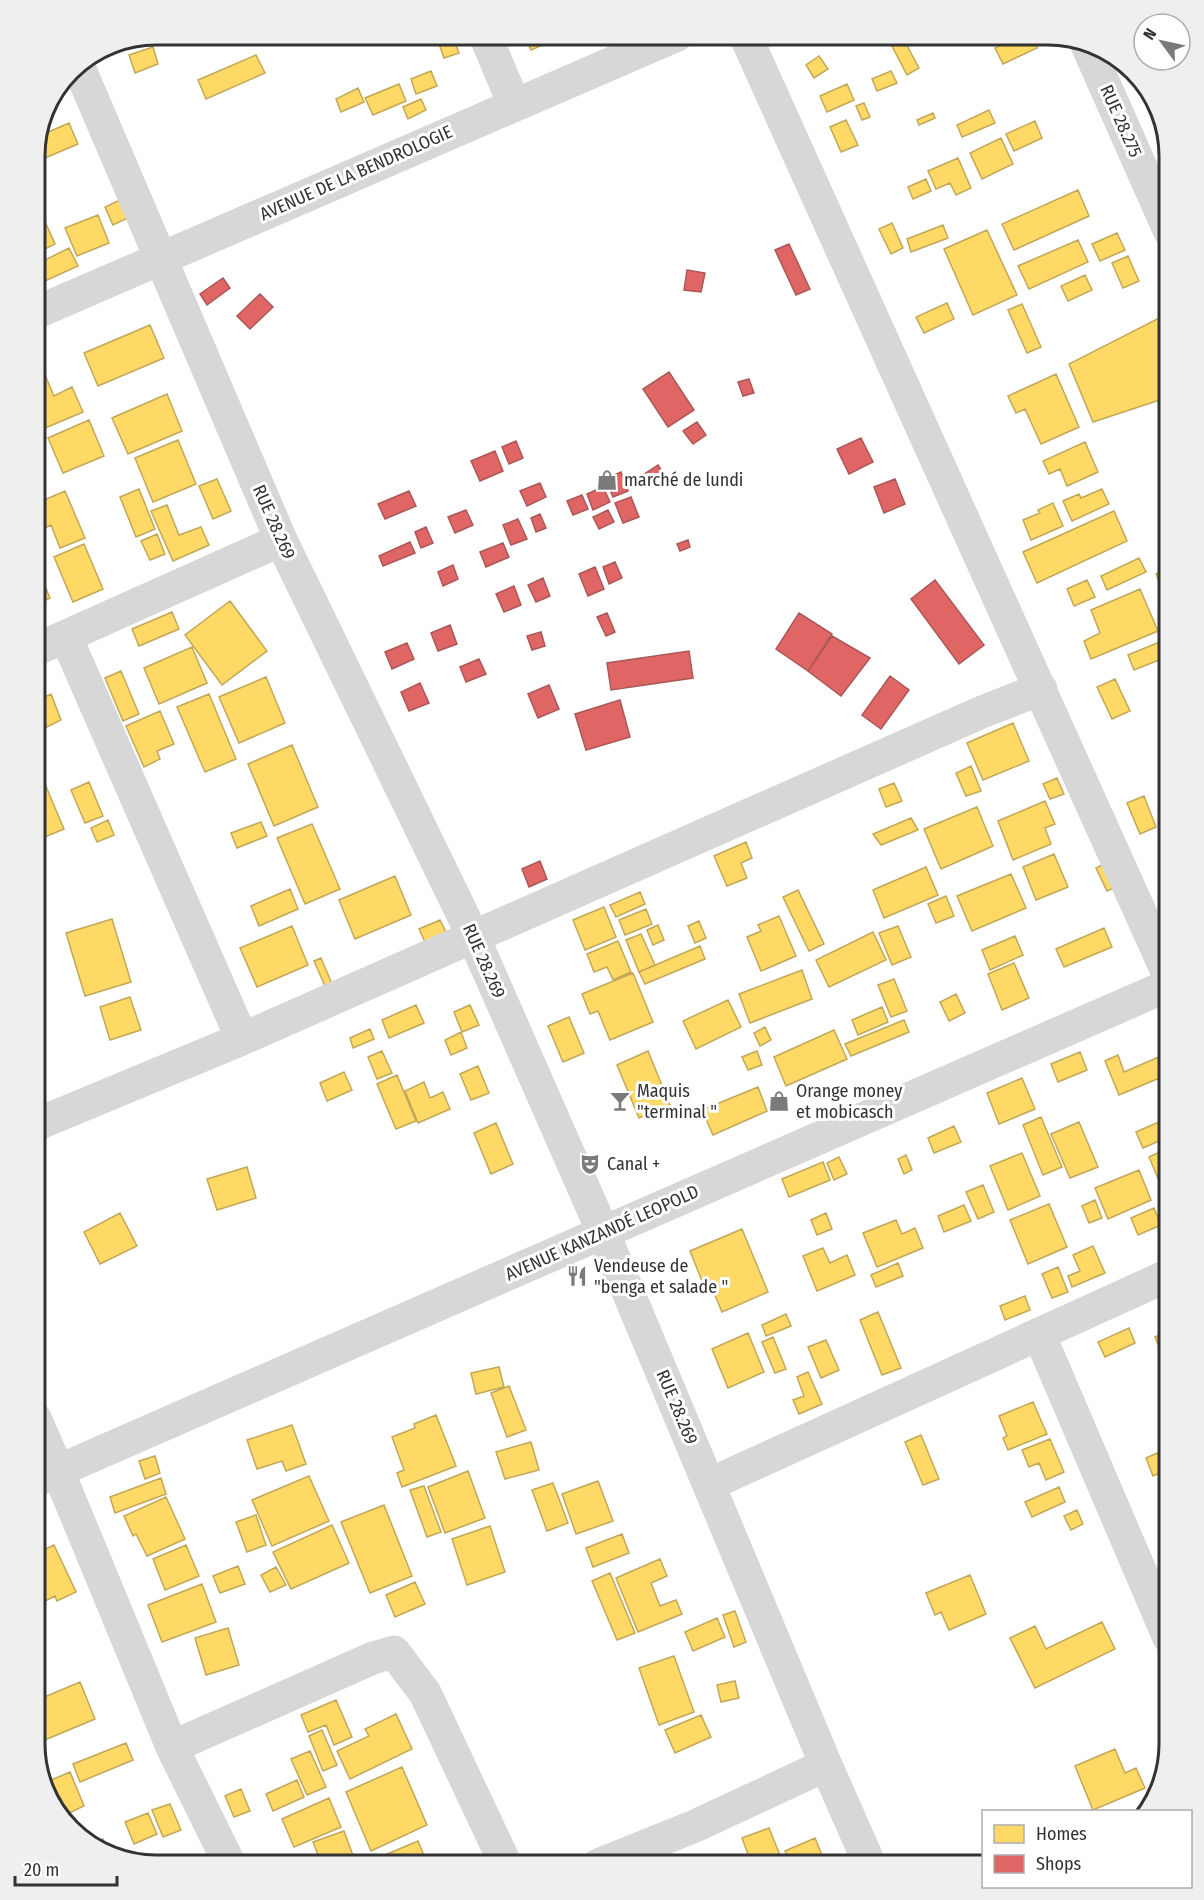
<svg xmlns="http://www.w3.org/2000/svg" width="1204" height="1900" font-family="'Fira Sans Condensed',sans-serif">
<style>
.homes{fill:#ffd966;stroke:#c2a757;stroke-width:1.5}
.shops{fill:#e06666;stroke:#ac5757;stroke-width:1.5}
.lines{fill:none;stroke-linecap:round;stroke-linejoin:round}
.street{stroke:#d7d7d7;stroke-width:33}
.labels{text-anchor:middle;stroke-width:6;stroke-linejoin:round;paint-order:stroke}
.street-label{font-size:18px;fill:#333;stroke:#fff}
.poi-label{font-size:18px;fill:#333;stroke:#fff;text-anchor:start}
.rim{fill:none;stroke:#333;stroke-width:3}
</style>
<rect width="100%" height="100%" fill="#fff"/>
<!-- homes -->
<path class="homes" d="M436,35H452L459,53L444,58Z
M524,35H565L531,50Z
M836,35H859L839,43Z
M920,35H933L935,39L925,44Z
M1024,35H1031L1037,48L1003,64L995,48Z
M904,40L919,68L907,75L892,46Z
M153,47L158,64L135,73L129,55Z
M256,55L265,73L206,99L198,80Z
M819,56L828,69L814,78L806,65Z
M431,71L437,86L416,94L411,79Z
M891,71L897,83L877,91L872,79Z
M399,84L406,101L373,115L365,98Z
M847,84L854,100L827,112L820,96Z
M358,88L364,102L341,112L336,99Z
M421,99L426,110L408,119L403,107Z
M864,103L870,117L862,120L856,106Z
M989,110L995,123L962,137L957,125Z
M933,113L935,118L919,125L917,120Z
M846,120L858,145L841,152L830,127Z
M41,121L46,133L69,123L78,144L38,161L35,149Z
M1035,121L1042,138L1014,151L1006,134Z
M1001,138L1013,164L982,179L970,153Z
M958,158L971,188L956,195L950,183L936,189L928,171Z
M926,179L931,191L913,199L908,187Z
M1078,190L1089,216L1014,250L1002,224Z
M35,199L55,244L35,254Z
M120,200L128,218L113,225L105,207Z
M98,215L109,243L77,256L65,228Z
M892,223L903,248L891,254L879,229Z
M943,225L948,238L911,252L907,239Z
M987,230L1017,295L973,315L944,249Z
M1117,233L1125,250L1100,261L1092,244Z
M1078,240L1088,262L1029,289L1018,266Z
M69,248L78,266L45,281L37,264Z
M1128,256L1139,281L1123,288L1112,263Z
M1085,275L1092,290L1068,301L1061,286Z
M947,303L954,319L924,333L916,317Z
M1022,304L1041,347L1027,353L1008,310Z
M1165,315L1169,326V397L1093,422L1069,364Z
M150,325L164,358L98,386L84,353Z
M1056,374L1079,427L1041,444L1025,409L1016,413L1008,396Z
M45,375L54,396L72,387L83,412L43,429L35,409V380Z
M167,394L182,431L128,454L112,418Z
M89,420L104,456L63,473L48,438Z
M178,440L196,484L153,502L135,458Z
M1085,442L1098,472L1067,486L1060,469L1049,474L1043,461Z
M35,443L42,460L35,463Z
M1169,455V478L1160,462Z
M217,479L231,511L213,519L199,486Z
M139,489L155,529L136,537L120,497Z
M1102,489L1109,504L1072,521L1063,501L1079,494L1081,498Z
M65,491L85,538L60,548L51,525L38,531L35,523V504Z
M1053,503L1063,526L1031,540L1023,520L1040,513L1038,510Z
M167,505L179,535L201,527L209,545L173,561L151,511Z
M1114,511L1127,541L1037,583L1023,552Z
M157,534L165,554L150,560L141,541Z
M84,544L103,589L73,602L54,557Z
M1139,558L1146,572L1107,590L1101,576Z
M1169,568V606L1156,574Z
M41,576L50,598L35,605V579Z
M1087,580L1095,597L1074,606L1067,589Z
M1140,589L1158,631L1091,659L1084,641L1100,633L1091,610Z
M230,601L267,651L222,685L185,635Z
M172,612L179,629L139,646L132,629Z
M1169,638V656L1134,670L1128,655Z
M192,647L207,683L159,704L144,668Z
M121,671L139,714L123,721L105,678Z
M266,677L285,723L239,743L219,697Z
M1115,679L1130,711L1112,719L1097,687Z
M51,694L61,720L47,727L36,701Z
M209,694L236,759L205,772L177,707Z
M160,711L174,744L157,751L160,759L144,767L126,726Z
M1013,723L1029,761L983,780L967,743Z
M35,729L45,752L35,756Z
M292,745L318,807L274,826L248,764Z
M971,766L981,791L966,796L956,773Z
M40,772L64,829L35,841V775Z
M1057,778L1064,794L1050,799L1043,784Z
M89,782L103,816L85,823L71,790Z
M894,783L902,801L886,807L879,789Z
M1144,796L1156,827L1140,834L1127,803Z
M1045,801L1055,824L1045,828L1051,844L1013,860L998,821Z
M977,807L993,846L941,869L924,829Z
M911,818L918,830L881,845L873,834Z
M108,820L114,835L97,842L91,828Z
M261,822L267,836L237,848L231,833Z
M312,824L340,889L305,904L277,838Z
M746,842L752,858L741,863L747,878L727,886L714,856Z
M1054,854L1068,887L1036,900L1023,867Z
M1108,862L1118,886L1107,891L1096,868Z
M926,867L938,895L884,918L873,890Z
M1011,874L1026,908L972,931L957,896Z
M395,876L411,915L355,939L339,900Z
M290,889L298,909L259,926L251,906Z
M798,890L824,944L809,951L783,897Z
M640,892L645,904L616,917L610,905Z
M946,896L954,916L936,923L928,904Z
M604,907L616,937L585,950L573,920Z
M646,909L652,924L625,935L619,920Z
M779,916L796,956L761,971L747,937L761,931L758,925Z
M112,919L131,982L85,996L66,933Z
M440,920L446,932L425,942L419,929Z
M699,921L706,938L695,943L688,926Z
M658,925L664,940L653,945L647,930Z
M292,926L308,965L257,987L240,948Z
M898,926L911,957L892,965L879,933Z
M1104,928L1112,947L1064,967L1056,949Z
M873,932L886,960L829,987L816,960Z
M641,934L655,965L639,972L626,940Z
M1015,936L1023,955L990,970L982,950Z
M618,941L631,972L613,980L607,967L594,972L587,954Z
M700,946L705,959L645,984L639,972Z
M321,958L332,984L325,986L314,961Z
M1014,963L1029,998L1002,1010L988,974Z
M802,970L812,999L750,1023L739,994Z
M633,973L653,1022L610,1040L598,1011L590,1014L582,994Z
M894,979L907,1011L891,1017L878,985Z
M956,994L965,1013L949,1021L940,1002Z
M130,997L141,1030L110,1040L100,1007Z
M728,1000L741,1027L696,1049L683,1021Z
M416,1005L424,1023L389,1038L382,1020Z
M470,1005L479,1025L462,1032L454,1012Z
M882,1007L888,1022L858,1035L852,1020Z
M569,1017L584,1053L563,1062L548,1026Z
M904,1020L909,1032L851,1056L845,1044Z
M765,1027L771,1040L760,1046L754,1033Z
M370,1029L374,1039L353,1048L350,1038Z
M834,1030L847,1059L786,1086L774,1057Z
M461,1032L467,1048L451,1055L445,1040Z
M382,1051L392,1073L377,1079L368,1057Z
M648,1051L670,1105L639,1118L617,1065Z
M757,1051L762,1065L748,1070L742,1057Z
M1080,1052L1087,1070L1058,1082L1051,1064Z
M1118,1055L1124,1072L1161,1056L1169,1074L1119,1095L1105,1061Z
M478,1066L489,1093L471,1100L460,1074Z
M344,1072L352,1090L327,1101L320,1083Z
M397,1075L416,1121L396,1129L377,1084Z
M1022,1078L1035,1109L999,1124L987,1093Z
M424,1082L430,1098L443,1092L450,1109L418,1123L405,1091Z
M758,1087L767,1111L713,1135L702,1110Z
M1041,1117L1062,1167L1043,1175L1023,1125Z
M1161,1121L1168,1137L1143,1148L1136,1132Z
M1079,1122L1098,1167L1070,1178L1051,1134Z
M496,1123L513,1164L491,1174L474,1133Z
M954,1126L961,1142L934,1153L928,1138Z
M1169,1148V1185L1162,1188L1149,1157Z
M1022,1153L1040,1196L1008,1210L990,1166Z
M906,1155L912,1170L904,1174L898,1159Z
M839,1157L847,1174L834,1180L827,1163Z
M823,1162L830,1180L789,1197L782,1179Z
M247,1167L256,1198L217,1210L207,1179Z
M1139,1170L1151,1200L1108,1219L1095,1188Z
M983,1185L994,1212L978,1219L966,1192Z
M1095,1200L1102,1218L1089,1223L1082,1206Z
M1049,1204L1067,1247L1028,1264L1010,1220Z
M964,1205L971,1221L944,1232L938,1216Z
M1154,1208L1161,1225L1138,1235L1131,1218Z
M120,1213L137,1246L100,1264L84,1232Z
M826,1213L832,1229L817,1235L811,1220Z
M896,1220L902,1234L915,1228L923,1248L877,1267L863,1233Z
M742,1229L768,1292L722,1312L710,1283L704,1286L690,1251Z
M1093,1246L1105,1273L1072,1287L1068,1276L1080,1271L1073,1255Z
M823,1248L830,1263L847,1255L855,1275L817,1291L803,1256Z
M898,1263L903,1276L876,1287L871,1275Z
M1058,1267L1068,1292L1052,1298L1042,1274Z
M1025,1296L1030,1310L1005,1320L1000,1306Z
M878,1312L901,1368L882,1375L860,1320Z
M786,1314L791,1326L766,1336L762,1325Z
M1129,1328L1135,1343L1105,1357L1098,1342Z
M1169,1331V1372L1155,1337Z
M748,1333L764,1372L728,1388L712,1349Z
M773,1337L786,1369L775,1373L762,1342Z
M826,1340L839,1370L821,1378L808,1347Z
M499,1367L504,1387L476,1394L471,1373Z
M808,1372L822,1404L799,1414L793,1400L804,1396L797,1377Z
M509,1386L526,1430L507,1437L491,1393Z
M1033,1402L1047,1434L1008,1450L1003,1438L1007,1436L999,1416Z
M436,1415L456,1466L402,1487L397,1473L404,1470L392,1437L415,1428L414,1424Z
M292,1425L306,1464L286,1471L282,1461L257,1469L247,1440Z
M921,1435L939,1479L923,1485L905,1442Z
M1050,1439L1064,1472L1046,1480L1039,1463L1029,1467L1022,1450Z
M531,1442L539,1470L505,1479L496,1452Z
M1169,1448V1469L1153,1476L1146,1458Z
M155,1456L160,1473L145,1479L139,1461Z
M468,1471L485,1518L445,1533L428,1487Z
M309,1476L329,1521L272,1546L252,1500Z
M161,1478L166,1494L115,1513L110,1497Z
M598,1481L613,1521L576,1534L562,1494Z
M553,1483L568,1523L547,1531L532,1490Z
M424,1486L441,1532L427,1537L410,1490Z
M1059,1487L1065,1502L1032,1517L1025,1502Z
M166,1497L185,1539L147,1556L136,1534L133,1536L124,1516Z
M384,1505L412,1576L370,1593L341,1522Z
M1077,1510L1083,1524L1071,1530L1064,1516Z
M256,1515L266,1545L247,1552L236,1522Z
M332,1525L349,1563L291,1589L273,1552Z
M490,1526L505,1572L467,1585L452,1539Z
M622,1534L629,1553L593,1567L586,1548Z
M54,1545L76,1592L57,1601L55,1596L35,1606V1554Z
M186,1545L199,1576L165,1590L153,1559Z
M660,1559L667,1576L651,1583L660,1606L676,1600L682,1614L638,1632L616,1578Z
M238,1566L245,1584L220,1593L213,1576Z
M276,1567L286,1585L270,1592L261,1575Z
M610,1573L635,1633L617,1640L592,1581Z
M970,1575L986,1614L949,1630L941,1612L935,1615L926,1593Z
M415,1582L425,1604L395,1617L386,1595Z
M202,1584L216,1622L162,1642L148,1605Z
M735,1611L746,1642L734,1647L723,1615Z
M717,1618L725,1637L693,1651L685,1632Z
M1102,1622L1115,1649L1035,1688L1010,1638L1035,1626L1046,1649Z
M228,1628L239,1665L206,1675L195,1638Z
M674,1656L694,1712L659,1725L639,1668Z
M735,1681L739,1698L721,1702L717,1685Z
M80,1682L95,1719L35,1744V1701Z
M336,1700L352,1737L334,1745L326,1725L308,1732L301,1715Z
M396,1714L412,1749L350,1779L337,1751L369,1736L365,1729Z
M701,1715L711,1737L675,1753L665,1730Z
M322,1730L337,1765L323,1771L309,1736Z
M126,1743L133,1760L80,1782L73,1764Z
M1115,1749L1125,1773L1136,1768L1145,1788L1093,1810L1075,1766Z
M310,1751L326,1787L307,1795L291,1759Z
M402,1767L427,1825L371,1851L346,1792Z
M70,1772L84,1806L63,1816L47,1798L44,1783Z
M297,1780L304,1797L273,1811L266,1794Z
M241,1789L250,1811L234,1817L225,1796Z
M329,1798L341,1827L294,1847L282,1819Z
M170,1804L181,1830L163,1837L152,1810Z
M148,1813L157,1834L134,1844L125,1822Z
M769,1828L784,1865H752L742,1838Z
M344,1831L355,1861L344,1865H322L313,1842Z
M815,1838L826,1865H791L785,1851Z
M103,1839L108,1851L89,1845Z
M418,1841L428,1865H370L368,1862Z"/>
<!-- shops -->
<path class="shops" d="M789,244L810,289L796,295L775,250Z
M687,270L705,273L701,292L684,290Z
M223,278L230,288L207,305L200,294Z
M260,294L273,307L250,329L237,316Z
M669,372L694,410L668,427L643,389Z
M749,379L754,393L743,396L738,382Z
M697,422L706,435L693,444L683,431Z
M861,438L873,462L849,474L837,449Z
M516,441L523,458L509,464L502,447Z
M495,451L503,471L480,481L471,461Z
M658,465L663,473L649,483L643,475Z
M621,472L628,491L613,497L605,479Z
M895,479L905,504L884,513L874,487Z
M540,483L546,497L527,506L520,491Z
M603,487L610,502L593,510L587,494Z
M409,491L416,506L385,519L378,504Z
M582,495L588,509L573,515L567,501Z
M631,497L639,517L623,523L615,503Z
M466,510L473,525L455,533L448,517Z
M608,510L614,522L599,529L593,517Z
M540,514L546,528L536,532L531,518Z
M518,519L527,539L511,545L503,525Z
M426,527L433,543L421,548L415,532Z
M688,540L690,547L680,551L677,544Z
M410,542L415,553L383,566L379,556Z
M503,543L509,557L486,567L480,552Z
M615,562L622,578L609,584L603,567Z
M453,565L458,579L443,586L438,572Z
M595,567L604,589L588,596L579,574Z
M543,578L550,596L536,602L528,585Z
M935,580L984,645L959,664L911,599Z
M514,586L521,605L504,612L496,594Z
M607,613L615,632L606,636L597,617Z
M799,613L832,634L808,671L776,649Z
M450,625L457,644L438,651L431,633Z
M541,632L545,646L532,650L527,636Z
M832,636L870,658L841,696L808,671Z
M407,643L414,659L392,669L385,652Z
M689,651L693,678L611,690L607,663Z
M479,659L486,674L466,682L460,667Z
M890,676L909,690L881,729L862,715Z
M420,683L429,703L409,711L401,692Z
M549,685L559,709L538,718L528,694Z
M620,700L630,737L586,750L575,714Z
M540,861L547,879L529,887L522,869Z"/>
<g class="lines">
<!-- street -->
<path class="street" d="M485,35L514,104
M745,35L1169,976
M1087,45L1169,230
M78,65L281,540L473,936L603,1232L826,1765L870,1865
M35,313L677,35
M66,637L242,1039
M35,650L281,540
M35,1125L242,1039L982,712L1041,689
M1039,1334L1169,1638
M35,1418L58,1471L172,1747L230,1865
M35,1481L1169,985
M710,1484L1169,1275
M172,1747L373,1658L394,1652L425,1693L506,1865
M598,1865L695,1826L826,1765"/>
</g>
<!-- icons -->
<defs>
<g id="shop-bare" transform="scale(1.62)"><path d="M-5-2.5h2.3a2.7 3.5 0 0 1 5.4 0H5L5.5 6h-11ZM-1.5-2.5h3a1.5 2.3 0 0 0-3 0Z" fill="#7a7a7a" stroke="#fff" stroke-width="2.5" paint-order="stroke"/></g>
<g id="bar-bare" transform="scale(1.62)"><path d="M-6-5H6L.8 .8V4.5H3.5V6h-7V4.5H-.8V.8Z" fill="#7a7a7a" stroke="#fff" stroke-width="2.5" paint-order="stroke"/></g>
<g id="theatre-bare" transform="scale(1.62)"><path d="M-5-5.5Q0-4 5-5.5V0Q5 5 0 6Q-5 5-5 0ZM-3.3-2.5H-1v1.5H-3.3ZM1-2.5H3.3v1.5H1ZM-2.8 1Q0 5.5 2.8 1Z" fill="#7a7a7a" stroke="#fff" stroke-width="2.5" paint-order="stroke"/></g>
<g id="restaurant-bare" transform="scale(1.62)"><path d="M-5-6h1v4h1v-4h1v4h1v-4h1v5L-1.5 .5V6h-2V.5L-5-1ZM5-6V6H3V1.5H1.5Q1.5-4 5-6Z" fill="#7a7a7a" stroke="#fff" stroke-width="2.5" paint-order="stroke"/></g>
</defs>
<g fill-rule="evenodd">
<use href="#shop-bare" x="607" y="480"/>
<use href="#bar-bare" x="620" y="1101"/>
<use href="#shop-bare" x="779" y="1101"/>
<use href="#theatre-bare" x="590" y="1164"/>
<use href="#restaurant-bare" x="577" y="1276"/>
</g>
<g class="labels">
<!-- street labels -->
<g class="street-label">
<text transform="translate(1121 121) rotate(66)" y="6">RUE 28.275</text>
<text transform="translate(356 173) rotate(-24)" y="6">AVENUE DE LA BENDROLOGIE</text>
<text transform="translate(274 522) rotate(66)" y="6">RUE 28.269</text>
<text transform="translate(484 961) rotate(66)" y="6">RUE 28.269</text>
<text transform="translate(602 1233) rotate(-24)" y="6">AVENUE KANZANDÉ LEOPOLD</text>
<text transform="translate(677 1407) rotate(67)" y="6">RUE 28.269</text>
</g>
<!-- poi labels -->
<g class="poi-label">
<text x="624" y="486">marché de lundi</text>
<text x="637" y="1097">Maquis<tspan x="637" dy="21">"terminal "</tspan></text>
<text x="796" y="1097">Orange money<tspan x="796" dy="21">et mobicasch</tspan></text>
<text x="607" y="1170">Canal +</text>
<text x="594" y="1272">Vendeuse de<tspan x="594" dy="21">"benga et salade "</tspan></text>
</g>
</g>
<!-- crop -->
<path d="M0 0H1204V1900H0ZM156 45H1048A111 111 0 0 1 1159 156V1744A111 111 0 0 1 1048 1855H156A111 111 0 0 1 45 1744V156A111 111 0 0 1 156 45Z" fill="#efefef" fill-rule="evenodd"/>
<path class="rim" d="M156 45H1048A111 111 0 0 1 1159 156V1744A111 111 0 0 1 1048 1855H156A111 111 0 0 1 45 1744V156A111 111 0 0 1 156 45Z"/>
<!-- legend -->
<rect x="982" y="1810" width="210" height="78" fill="#ffffff" stroke="#adadad" stroke-width="1.5"/>
<rect x="994" y="1825" width="30" height="18" fill="#ffd966" stroke="#adadad" stroke-width="1.5"/>
<text x="1036" y="1840" font-size="18" fill="#333333">Homes</text>
<rect x="994" y="1855" width="30" height="18" fill="#e06666" stroke="#adadad" stroke-width="1.5"/>
<text x="1036" y="1870" font-size="18" fill="#333333">Shops</text>
<!-- north arrow -->
<g transform="translate(1162 42) rotate(303)"><circle r="28" fill="#ffffff" stroke="#adadad" stroke-width="1.5"/>
<path d="M0-4.5L10 22L0 15L-10 22Z" fill="#7a7a7a"/>
<text y="-9" font-size="16" font-weight="bold" text-anchor="middle" fill="#333333">N</text>
</g>
<!-- scale -->
<path d="M15 1876v9h102v-9" fill="none" stroke="#333333" stroke-width="3"/>
<text x="24" y="1876" font-size="18" fill="#333333" stroke="#ffffff" stroke-width="4.5" paint-order="stroke">20 m</text>
</svg>
